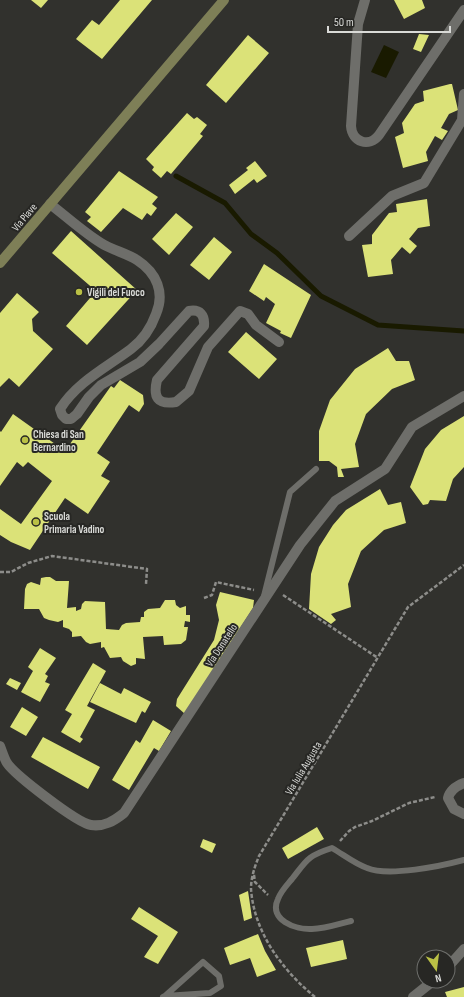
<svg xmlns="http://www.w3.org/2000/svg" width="464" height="997" font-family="'Sofia Sans Condensed',sans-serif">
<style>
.water{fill:#191a00}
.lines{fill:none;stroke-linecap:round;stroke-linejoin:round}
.stream{stroke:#191a00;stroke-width:5}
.building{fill:#dbe278}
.path{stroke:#8d8d8a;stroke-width:2.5;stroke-dasharray:4 2;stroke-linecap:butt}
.service{stroke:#6e6e6a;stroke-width:6}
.minor{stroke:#6e6e6a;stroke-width:10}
.secondary{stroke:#7e7f57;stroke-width:10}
.poi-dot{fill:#bac045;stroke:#272724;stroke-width:1.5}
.labels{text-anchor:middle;stroke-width:4;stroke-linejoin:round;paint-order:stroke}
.street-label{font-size:11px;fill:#d9dad7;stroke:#272724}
.poi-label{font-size:11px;font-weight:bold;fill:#d9dad7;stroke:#272724;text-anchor:start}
</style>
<rect width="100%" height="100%" fill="#31312d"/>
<!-- water -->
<path class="water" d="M384,45L399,52L386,78L371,72Z"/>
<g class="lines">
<!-- stream -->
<path class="stream" d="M176,176L225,203L251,234L277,253L321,296L378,325L464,331"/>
</g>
<!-- building -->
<path class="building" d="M31,0H48L41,8Z
M120,0H152L102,59L76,39L92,20L99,25Z
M394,0H422L425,8L404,19Z
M419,34L429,35L421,52L413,49Z
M248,35L269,53L226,103L206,85Z
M450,84H452L458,110L449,114L441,128L448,131L442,140L435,136L426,152L428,161L403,168L395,137L404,133L402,123L415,104L424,101L423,91Z
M187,113L194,119L197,117L207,125L200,134L203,136L171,174L167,171L161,178L152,170L154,167L146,159Z
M255,161L267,176L257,183L254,179L235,194L229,185L248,170L246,168Z
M119,171L158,197L152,204L157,208L151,216L147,213L142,220L123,208L101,232L87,221L91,217L85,212Z
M427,199L430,226L418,228L409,239L417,246L410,254L402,247L391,260L393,274L368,277L362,245L372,244V235L389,213L397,212L396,204Z
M176,213L193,227L169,255L152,239Z
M71,231L137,290L87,345L66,326L96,291L52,253Z
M214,237L232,252L209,280L190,265Z
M264,264L311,295L291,338L280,333L281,331L266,323L275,304L266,297L264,301L249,291Z
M17,293L39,312L32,319L33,331L53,349L19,387L9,378L0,387V313Z
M246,332L277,359L259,379L228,352Z
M388,348L396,361H409L415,380L392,389L366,414L355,444L359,467L341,469L344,477H338L337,467L329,461H319V431L330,400L355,369Z
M120,380L143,395L144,404L139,412L129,405L97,453L110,462L101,476L110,481L88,514L65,498L30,550L11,542L0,535V509L21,524L52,481L28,462L23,467L17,462L0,486V431L1,432L13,414L65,451L111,386L114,388Z
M464,416V467L453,479L446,501L430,500L428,504L423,505L410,487L425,449L441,430Z
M380,489L388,505L401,502L406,523L384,530L361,551L348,584L351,607L331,614L336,620L331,624L309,609L311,574L319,547L333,525L346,510Z
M46,577H50L56,581H69L67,608L76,607V611L81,609L82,604L85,601L105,602L106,629L119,630L122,625L126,623L140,622L141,617H144V612L148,609L160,608L165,600H175L176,605L180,608L186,606V615H190V622L185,621L184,627H188L186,640L181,644L164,645L163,636L143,637L145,659L136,658V664L131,666L123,661L121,657L110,658L104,647L101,648V642L90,644L86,642L81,636L72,637V632L69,629L63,627V620L58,622L49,620L44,618L39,609H24L25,589L27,584L31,582L40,585L41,578Z
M220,592L254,600L253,608L185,714L176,706L177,699L214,640L219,620L216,605Z
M40,648L56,658L45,674L48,676L45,682L50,684L40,702L21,692L33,671L28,667Z
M93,663L106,671L87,706L95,710L80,737L83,739L80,743L61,732L72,714L65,710Z
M10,678L21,683L17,690L6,684Z
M100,683L121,694L124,688L151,702L145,713L142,711L136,723L90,702Z
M22,707L38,717L26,736L10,727Z
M153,720L171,731L159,751L154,748L129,790L112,780L136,740L140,743Z
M43,737L100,767L88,789L31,757Z
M317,827L324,839L288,859L282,848Z
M203,839L216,844L212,853L200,847Z
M248,891L252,918L244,921L239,895Z
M139,907L178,932L158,964L144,957L158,936L131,919Z
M258,934L265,951L276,970L257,977L250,958L230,965L224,948Z
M343,940L347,959L311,967L306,948Z
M464,987V997H447L445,992Z"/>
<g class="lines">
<!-- path -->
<path class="path" d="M0,572H11L28,563L52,556L147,569L146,584
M283,595L378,658
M204,598L212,595L216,582L254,590
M340,841L349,831L355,827L372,821L409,803L435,797
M254,875L255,882L268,895
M315,997C282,970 254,932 251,889C251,877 255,866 259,856L408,607L464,565"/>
<!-- service -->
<path class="service" d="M264,596L290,492L316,469
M351,921C339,924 324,929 312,929C296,930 268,920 278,899C281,891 287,885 292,879C307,860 307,856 332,848C344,855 355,864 367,868C388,877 442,866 464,860
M163,997L165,996L203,962L219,976L221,986L210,993L165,996"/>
<!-- minor -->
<path class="minor" d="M365,0L358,24L351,126C352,142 369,148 379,135L464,10
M50,204C67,217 83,232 101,243C112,250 126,253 137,260C157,273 165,293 156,314C151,328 143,340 131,349C107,367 77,382 60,409L62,415L66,419H71L77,414L89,397L101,385L140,362L159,344L189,311C200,309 205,315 204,326L157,380C153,397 157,405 176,402L189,391L208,347L240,311L248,314L256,325L279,342
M349,236L392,196L424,183L462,120L464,94
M0,746C2,751 4,758 7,763C15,775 77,823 91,825C104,827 114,821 124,813L300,545L335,501L385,469L412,427L464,396
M464,783C456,786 450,790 448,798L454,809L464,814
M448,967L464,949
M413,997L433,981"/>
<!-- secondary -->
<path class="secondary" d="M0,263L224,0"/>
</g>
<!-- markers -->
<g class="poi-dot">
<circle cx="79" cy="292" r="4"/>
<circle cx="25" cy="440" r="4"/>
<circle cx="36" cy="522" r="4"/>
</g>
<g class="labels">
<!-- street labels -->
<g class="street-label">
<text transform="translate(24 217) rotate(-50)" y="4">Via Piave</text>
<text transform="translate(221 645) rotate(-57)" y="4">Via Donatello</text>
<text transform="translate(303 768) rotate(-59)" y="4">Via Iulia Augusta</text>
</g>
<!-- poi labels -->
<g class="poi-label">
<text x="87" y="296">Vigili del Fuoco</text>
<text x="33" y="438">Chiesa di San<tspan x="33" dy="13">Bernardino</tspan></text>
<text x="44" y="520">Scuola<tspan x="44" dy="13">Primaria Vadino</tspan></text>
</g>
</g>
<!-- north arrow -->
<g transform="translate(436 969) rotate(166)"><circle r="19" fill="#272724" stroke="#6e6f6c"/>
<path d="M0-3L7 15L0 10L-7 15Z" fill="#bac045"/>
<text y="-6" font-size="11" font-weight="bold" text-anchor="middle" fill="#d9dad7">N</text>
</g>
<!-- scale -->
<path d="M328 26v6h122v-6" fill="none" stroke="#d9dad7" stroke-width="2"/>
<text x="334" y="26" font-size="12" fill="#d9dad7" stroke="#272724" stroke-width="3" paint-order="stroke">50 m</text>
</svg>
